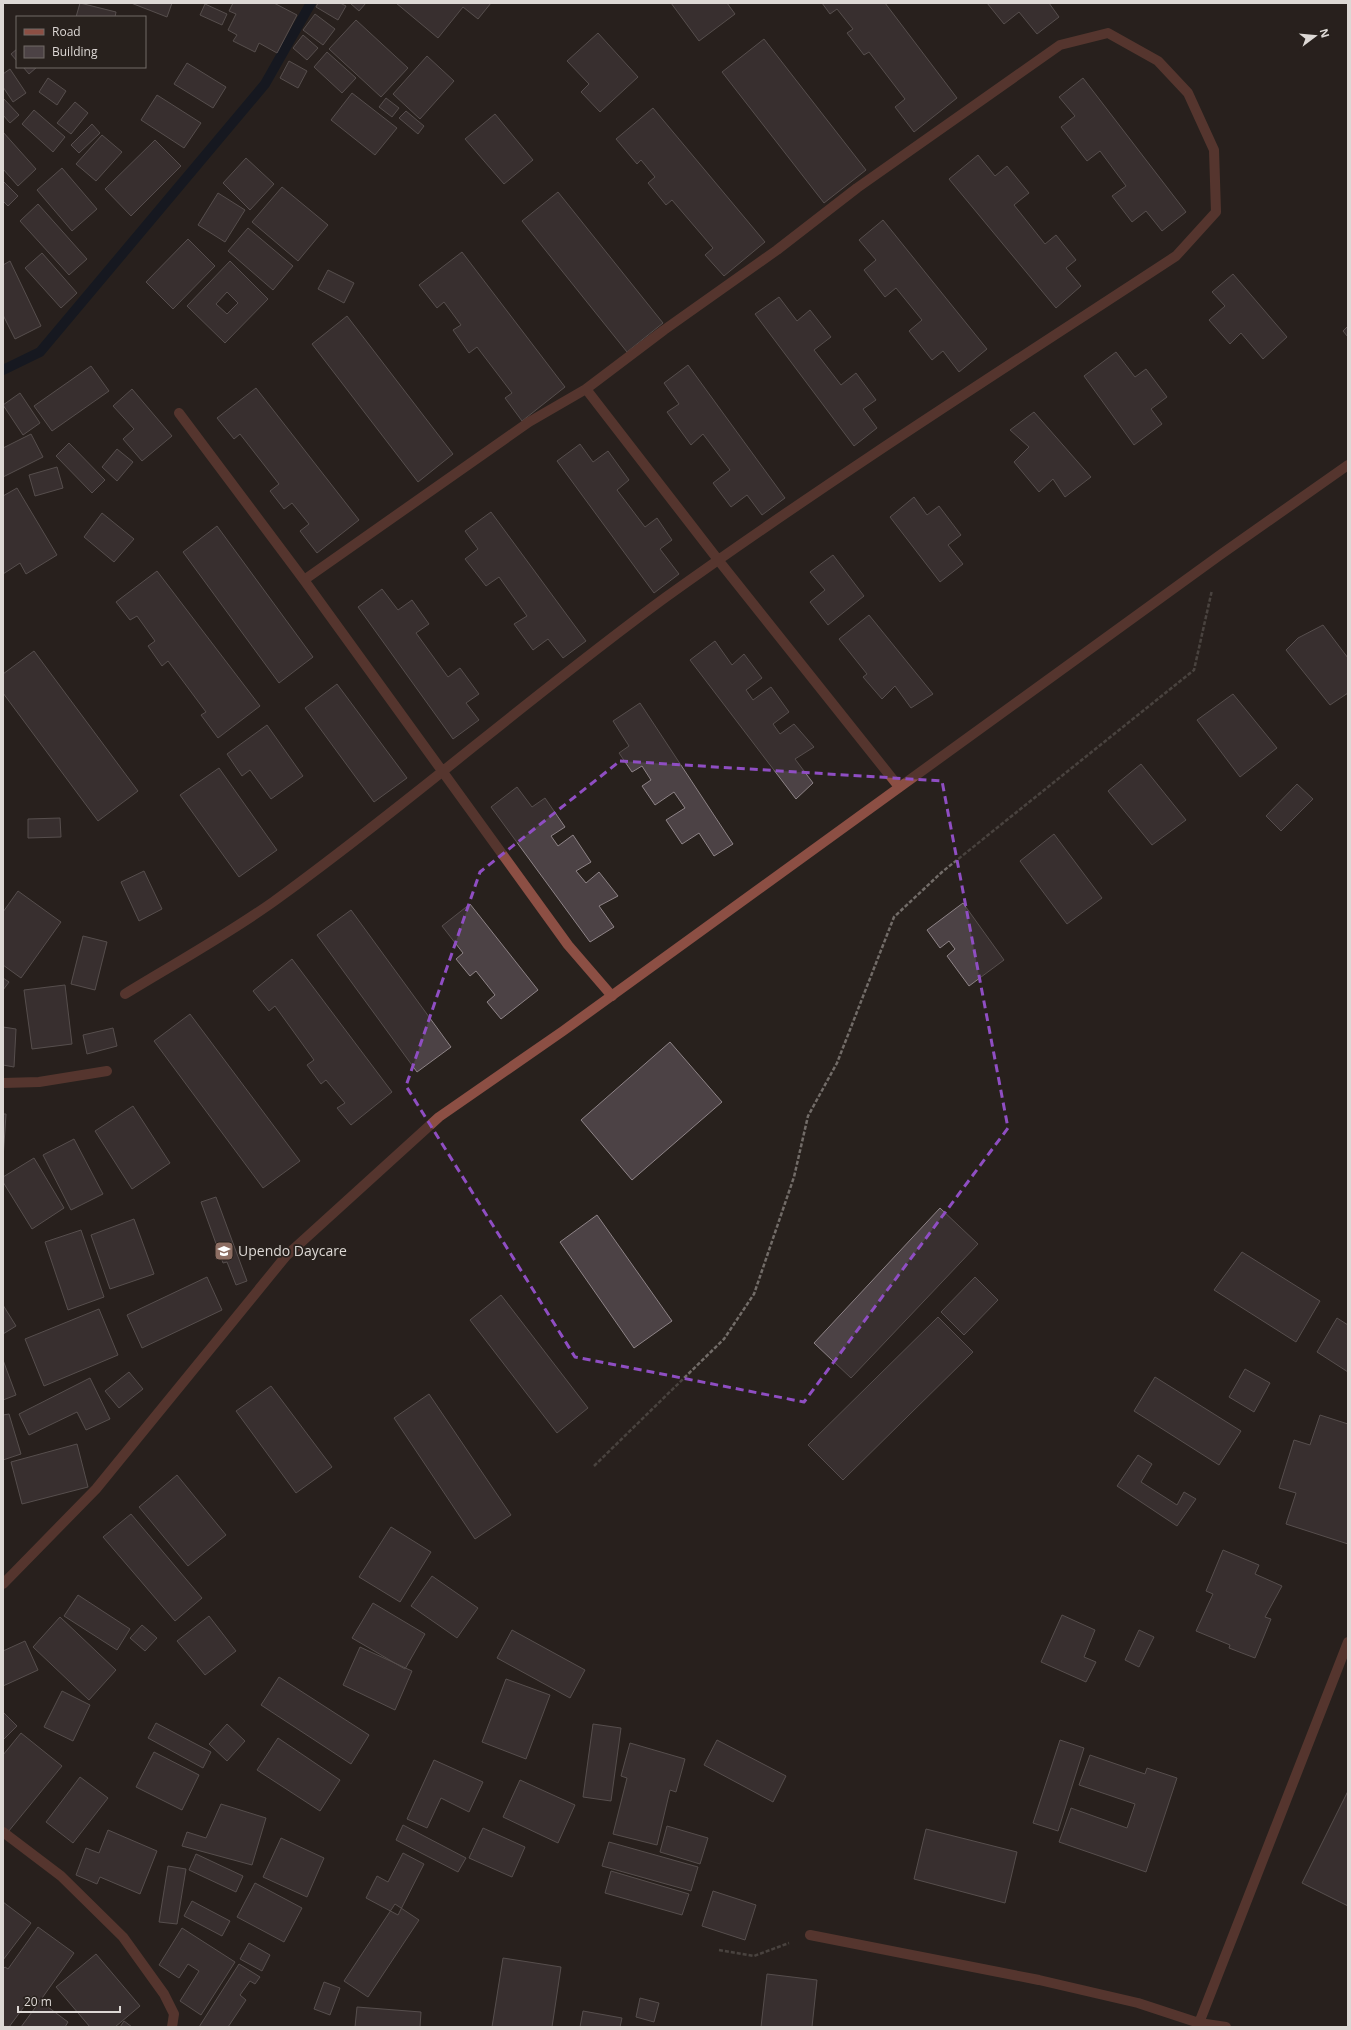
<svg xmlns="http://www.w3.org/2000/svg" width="1351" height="2030" font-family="'Open Sans',sans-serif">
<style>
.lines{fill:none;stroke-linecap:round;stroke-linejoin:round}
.stream{stroke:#000f25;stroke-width:10}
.building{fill:#4c4245;stroke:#8e8487;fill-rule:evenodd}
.path{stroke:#726c68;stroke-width:2.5;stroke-dasharray:4 2;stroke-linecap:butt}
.service{stroke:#8c4f44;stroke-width:10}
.minor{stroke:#8c4f44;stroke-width:10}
.marked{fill:none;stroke:#8f4ec3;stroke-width:3;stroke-dasharray:8 5;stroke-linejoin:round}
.labels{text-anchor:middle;stroke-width:3.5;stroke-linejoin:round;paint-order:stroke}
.poi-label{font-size:14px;fill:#ddd8d5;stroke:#28211d;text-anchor:start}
</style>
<rect width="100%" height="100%" fill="#28211d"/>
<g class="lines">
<!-- stream -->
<path class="stream" d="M3,370L40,352L265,84L311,3"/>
</g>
<!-- building -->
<path class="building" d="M80,3L116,12L115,17H76Z
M131,3H172L167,17Z
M233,3H274L297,15L277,53L259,43L255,52L233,41L237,35L228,30L236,14L229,11Z
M318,3H340L346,6L338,20L316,7Z
M350,3H366L359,11Z
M396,3H491L478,19L463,7L438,38Z
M671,3H727L735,14L699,41Z
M822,3H885L957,98L914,132L895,107L905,99L869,52L864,55L847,33L853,29L837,9L830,14Z
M987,3H1049L1059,17L1037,34L1019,12L1004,24Z
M205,4L227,14L222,25L200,15Z
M315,14L335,29L323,45L303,30Z
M356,20L408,68L381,97L329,49Z
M598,33L638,77L600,112L581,92L589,84L567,61Z
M303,35L318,48L307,60L293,48Z
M764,39L866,170L824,203L722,72Z
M17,49V61L11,54Z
M327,52L356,78L342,93L314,67Z
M427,56L454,81L420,119L393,94Z
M289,61L307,71L298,88L280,78Z
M187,63L226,87L213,108L174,84Z
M23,67H37L29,74Z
M10,69L26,93L13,102L3,87V74Z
M48,78L66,91L57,105L39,92Z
M1083,78L1186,212L1162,231L1146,211L1132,222L1112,196L1126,186L1100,151L1087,161L1061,127L1075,116L1059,97Z
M352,93L397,128L375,155L331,120Z
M157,95L201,123L184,148L141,120Z
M3,98L19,115L10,123L3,115Z
M386,98L399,108L392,117L379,107Z
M75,102L88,113L71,134L57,123Z
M653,108L765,242L724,276L705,255L713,248L672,200L666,205L648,183L655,177L641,160L637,164L616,139Z
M34,110L65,137L53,152L22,124Z
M406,111L424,126L418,134L399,118Z
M495,114L533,160L504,184L465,139Z
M92,124L100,133L79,153L71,145Z
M3,132L36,169L18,186L3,169Z
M102,135L122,152L96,181L76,164Z
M155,140L181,166L131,216L105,189Z
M978,155L995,176L1007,166L1029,193L1014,205L1045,244L1056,235L1076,260L1066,268L1081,286L1056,308L949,179Z
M246,158L274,184L250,210L223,183Z
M62,168L97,209L72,231L37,190Z
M3,181L18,196L8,206L3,201Z
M282,187L328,225L298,261L252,222Z
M558,192L663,323L627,352L522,221Z
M218,193L245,210L225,242L198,225Z
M38,204L87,259L69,275L20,221Z
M883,220L987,349L959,372L943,351L932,360L909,331L922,320L896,288L885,297L864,270L876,260L859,240Z
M248,228L293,266L273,290L228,251Z
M188,239L215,266L173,309L146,282Z
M462,252L565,387L522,421L505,398L512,393L477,347L469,353L453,330L461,325L444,302L437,308L419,285Z
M42,253L77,293L61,308L25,268Z
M10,261L41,326L15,339L3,315V265Z
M230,261L268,299L225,343L187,306ZM227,292L238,303L227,314L216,304Z
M328,270L354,283L344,303L318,289Z
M1233,274L1287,337L1263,359L1241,333L1230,344L1209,320L1225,306L1212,292Z
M779,297L797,321L810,310L831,337L814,350L841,385L856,373L876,400L863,409L877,428L854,446L755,314Z
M347,316L453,454L418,482L312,344Z
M1348,326V337L1343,331Z
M1116,352L1135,377L1146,369L1167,397L1151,409L1162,424L1134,445L1084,376Z
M688,365L785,498L762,515L747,495L731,507L713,483L730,470L703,434L691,445L667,412L679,404L664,383Z
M91,366L109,391L52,431L34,406Z
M256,388L359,520L317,553L300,531L309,524L292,503L284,509L270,491L279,484L240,434L234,439L217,418Z
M132,389L172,436L142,461L123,439L134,429L113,406Z
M20,393L40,423L23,435L3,405Z
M1034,412L1091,477L1065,497L1053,479L1039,492L1014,462L1029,447L1010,430Z
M31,434L43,457L3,477V448Z
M69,443L105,480L92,493L56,456Z
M580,444L593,462L608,451L629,480L617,490L645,527L657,518L672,540L660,549L679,574L654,593L557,461Z
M117,449L133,462L117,481L102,467Z
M57,467L63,488L35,496L29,475Z
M17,488L57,555L26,574L20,563L3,574V496Z
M914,497L927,515L939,506L961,535L948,545L963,564L940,582L890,517Z
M491,512L586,641L563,658L548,639L533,650L514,624L527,616L499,577L486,586L465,559L478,549L465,531Z
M102,513L134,539L114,562L84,537Z
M217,526L313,657L279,683L183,552Z
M833,555L864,596L828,625L810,602L825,590L810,572Z
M157,571L260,706L218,738L201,715L206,712L168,661L162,666L148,646L155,641L137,616L130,620L116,602Z
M382,589L398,610L412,600L429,624L416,633L448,677L460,668L479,694L466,703L479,720L453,739L358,607Z
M869,615L933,694L911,708L895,686L882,699L863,677L867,674L839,639Z
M1323,625L1348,658V693L1330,705L1286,650L1298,638Z
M715,641L732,665L744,654L762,678L746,690L753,700L771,687L789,712L773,724L780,734L794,724L814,747L795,759L813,783L796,799L690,660Z
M34,651L138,791L98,821L3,693V674Z
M337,684L407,778L374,802L305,708Z
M1233,694L1277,748L1240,777L1197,720Z
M640,703L733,844L714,856L699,833L682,844L666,820L685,808L674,792L655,805L642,786L651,780L642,766L632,772L619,753L629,746L613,721Z
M267,725L303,776L271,799L250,770L242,776L227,754Z
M1141,764L1186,820L1152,845L1108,791Z
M219,768L277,850L239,877L180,795Z
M1297,784L1313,799L1281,831L1266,816Z
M517,787L532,807L545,798L565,827L551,836L558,846L573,835L591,862L576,871L586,883L599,872L618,896L599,906L614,927L590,942L491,807Z
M60,818L61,837L28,838V819Z
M1054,834L1102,898L1067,924L1020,861Z
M144,871L162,909L139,921L121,882Z
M18,891L61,922L21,978L3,965V912Z
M963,903L1004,960L969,986L947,956L955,949L949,941L940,948L927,930Z
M470,904L538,990L501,1019L487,1002L495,995L476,971L470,976L456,959L463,953L442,926Z
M351,910L451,1047L417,1072L317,935Z
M83,936L107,942L95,990L71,984Z
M292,959L392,1092L351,1125L337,1108L345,1103L326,1080L321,1084L307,1065L314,1060L275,1006L269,1011L253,991Z
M3,978L9,982L3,990Z
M65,985L72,1044L32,1049L24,990Z
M190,1014L300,1161L263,1188L154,1041Z
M3,1027L16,1029L14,1067L3,1065Z
M113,1028L117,1046L87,1054L83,1035Z
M670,1042L722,1102L632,1180L581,1120Z
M133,1106L170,1163L132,1189L95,1131Z
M3,1114H6L3,1159Z
M74,1139L103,1194L71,1210L43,1155Z
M34,1158L64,1208L32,1229L3,1182V1177Z
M216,1197L247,1281L236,1285L227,1262L223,1263L201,1202Z
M940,1208L978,1244L851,1378L814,1343Z
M597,1215L672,1321L634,1348L560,1242Z
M134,1219L154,1274L110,1289L91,1235Z
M81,1230L104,1297L68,1310L45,1242Z
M1242,1252L1320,1301L1296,1342L1214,1290Z
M207,1277L222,1310L142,1348L127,1315Z
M975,1277L998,1300L964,1335L941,1312Z
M501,1295L588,1408L557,1433L470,1320Z
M3,1305L16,1326L3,1334Z
M99,1309L118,1355L44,1386L25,1339Z
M938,1317L973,1352L843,1480L808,1445Z
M1337,1318L1348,1325V1372L1317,1352Z
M3,1360L16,1395L3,1400Z
M1245,1369L1270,1383L1254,1412L1229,1397Z
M129,1372L143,1389L119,1408L105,1391Z
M1155,1377L1241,1431L1219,1465L1134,1411Z
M90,1378L110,1419L86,1430L77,1412L29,1435L19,1414Z
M271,1386L332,1467L296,1493L236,1411Z
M429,1394L511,1515L475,1539L394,1418Z
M9,1414L21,1454L3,1460V1415Z
M1320,1415L1348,1424V1544L1286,1524L1296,1493L1279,1488L1294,1440L1310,1445Z
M77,1444L88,1487L22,1504L11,1462Z
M1138,1455L1152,1464L1141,1482L1177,1505L1184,1492L1196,1499L1177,1526L1117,1486Z
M177,1475L226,1535L188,1566L139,1507Z
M131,1514L202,1598L175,1621L103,1537Z
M391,1527L431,1552L400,1602L359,1577Z
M1223,1550L1259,1565L1255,1574L1282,1586L1265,1617L1271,1619L1255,1658L1229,1648L1230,1645L1196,1631L1213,1594L1206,1591Z
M432,1576L478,1608L457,1638L411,1606Z
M78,1595L130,1629L117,1650L64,1616Z
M373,1603L425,1634L405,1669L352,1638Z
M1062,1615L1095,1630L1084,1657L1096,1662L1086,1682L1041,1662Z
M209,1616L236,1651L205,1675L177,1641Z
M60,1617L116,1670L89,1700L33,1647Z
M142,1625L157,1638L145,1651L130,1638Z
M512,1630L585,1670L570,1698L497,1658Z
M1139,1630L1154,1637L1139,1667L1125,1660Z
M25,1641L38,1670L3,1686V1651Z
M360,1647L412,1671L395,1710L343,1685Z
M279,1677L369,1735L351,1764L261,1705Z
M506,1679L550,1695L526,1759L482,1742Z
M62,1691L90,1705L73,1741L44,1727Z
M3,1712L17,1726L3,1740Z
M156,1723L211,1752L203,1768L148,1738Z
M227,1724L245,1741L227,1761L209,1744Z
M593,1724L621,1728L611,1801L583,1797Z
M21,1733L62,1766L8,1832L3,1828V1755Z
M278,1738L340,1780L320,1811L257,1770Z
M717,1740L786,1776L773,1802L704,1765Z
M1060,1740L1084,1748L1058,1831L1033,1823Z
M630,1743L685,1759L676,1792L670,1790L657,1845L613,1834L627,1778L621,1776Z
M154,1752L199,1775L182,1810L136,1787Z
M1090,1755L1145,1774L1147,1768L1177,1778L1146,1872L1059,1842L1071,1808L1127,1828L1135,1804L1079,1785Z
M434,1760L483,1782L469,1812L441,1798L427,1828L407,1819Z
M80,1777L108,1798L73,1843L46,1822Z
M520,1780L575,1805L558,1843L503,1817Z
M1348,1791V1906L1302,1883Z
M221,1804L266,1818L252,1865L182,1846L187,1832L206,1838Z
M403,1825L466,1858L458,1872L396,1840Z
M667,1826L708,1838L700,1864L660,1852Z
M483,1828L525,1847L512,1877L469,1858Z
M926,1829L1017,1852L1005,1903L914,1879Z
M108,1830L157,1851L140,1894L100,1877L97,1884L76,1875L86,1848L99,1853Z
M281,1838L324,1858L307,1897L263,1877Z
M609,1842L698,1867L691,1891L602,1866Z
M403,1853L424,1864L398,1915L366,1898L377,1876L388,1882Z
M196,1854L243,1876L236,1892L189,1870Z
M168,1866L186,1869L177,1924L159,1922Z
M611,1871L689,1894L682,1915L605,1893Z
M255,1883L302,1908L284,1942L237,1917Z
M713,1891L756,1905L745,1940L702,1926Z
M192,1901L230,1921L222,1936L184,1916Z
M3,1902L31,1923L3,1960Z
M395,1904L419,1920L368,1997L344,1981Z
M38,1927L74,1953L40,2001L32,1996L9,2027H3V1969L5,1967L8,1969Z
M182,1928L235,1962L201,2015L180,2001L199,1971L188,1964L179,1978L159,1965Z
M249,1943L270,1955L262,1971L240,1959Z
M96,1954L140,2006L115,2027H90L56,1987Z
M503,1958L561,1967L552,2027H492Z
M239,1964L260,1977L255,1984L250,1981L240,1995L246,2000L228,2027H199Z
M767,1974L817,1980L812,2027H761Z
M324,1982L340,1988L330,2015L314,2009Z
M640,1998L659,2003L654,2022L636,2017Z
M40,2001L68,2022L65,2027H21Z
M357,2007L421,2012L420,2027H355Z
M583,2011L622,2018L620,2027H580Z
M124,2021L132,2027H120Z"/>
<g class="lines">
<!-- path -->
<path class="path" d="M594,1466L724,1339L754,1294L794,1177L808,1116L837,1063L894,917L942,872L1194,670L1212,590
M719,1950L754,1956L789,1943"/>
<!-- service -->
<path class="service" d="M586,389L719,561L899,787
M179,413L304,580L568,945L612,996
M125,994C174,964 225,936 273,902C407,805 532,695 666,597C832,478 1005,368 1176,256L1216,212L1214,150L1188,93L1158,61L1108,33L1060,45L857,188L777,250L664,330L586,389L529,422L304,580"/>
<!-- minor -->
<path class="minor" d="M3,1083L39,1082L107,1071
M3,1584L96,1489L286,1256L439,1117L563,1031L1220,555L1348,465
M3,1832L61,1876L123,1937L164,1994L174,2014L172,2027
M810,1935L1039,1980L1138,2003L1199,2023L1226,2027
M1199,2023L1348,1642"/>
</g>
<!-- marked area -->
<path d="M0 0H1351V2030H0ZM620,761L942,781L1008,1128L804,1402L575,1357L406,1086L480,872Z" fill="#28211d" fill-opacity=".55" fill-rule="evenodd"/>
<path class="marked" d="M620,761L942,781L1008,1128L804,1402L575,1357L406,1086L480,872Z"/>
<!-- icons -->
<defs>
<g id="school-square" transform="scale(1)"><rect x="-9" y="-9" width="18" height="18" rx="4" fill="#8d6e63" stroke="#28211d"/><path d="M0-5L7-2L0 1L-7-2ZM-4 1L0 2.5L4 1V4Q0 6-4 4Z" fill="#fff"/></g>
</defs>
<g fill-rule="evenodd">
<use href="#school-square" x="224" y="1251"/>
</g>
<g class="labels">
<!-- poi labels -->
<g class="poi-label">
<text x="238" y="1256">Upendo Daycare</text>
</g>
</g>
<!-- border -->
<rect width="1351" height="2030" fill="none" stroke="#ddd8d5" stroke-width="8"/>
<!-- legend -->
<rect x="16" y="16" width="130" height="52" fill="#28211d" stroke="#706a67"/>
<rect x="24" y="29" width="20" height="6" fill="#8c4f44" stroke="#706a67"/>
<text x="52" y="36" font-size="12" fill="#ddd8d5">Road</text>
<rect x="24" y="46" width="20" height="12" fill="#4c4245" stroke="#706a67"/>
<text x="52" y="56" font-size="12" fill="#ddd8d5">Building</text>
<!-- north arrow -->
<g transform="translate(1315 36) rotate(74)" stroke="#28211d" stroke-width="3" paint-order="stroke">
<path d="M0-3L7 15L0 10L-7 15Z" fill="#ddd8d5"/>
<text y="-6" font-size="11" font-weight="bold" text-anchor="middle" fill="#ddd8d5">N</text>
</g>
<!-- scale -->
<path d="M18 2006v6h102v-6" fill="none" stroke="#ddd8d5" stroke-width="2"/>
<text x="24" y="2006" font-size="12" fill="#ddd8d5" stroke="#28211d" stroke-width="3" paint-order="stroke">20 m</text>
</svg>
